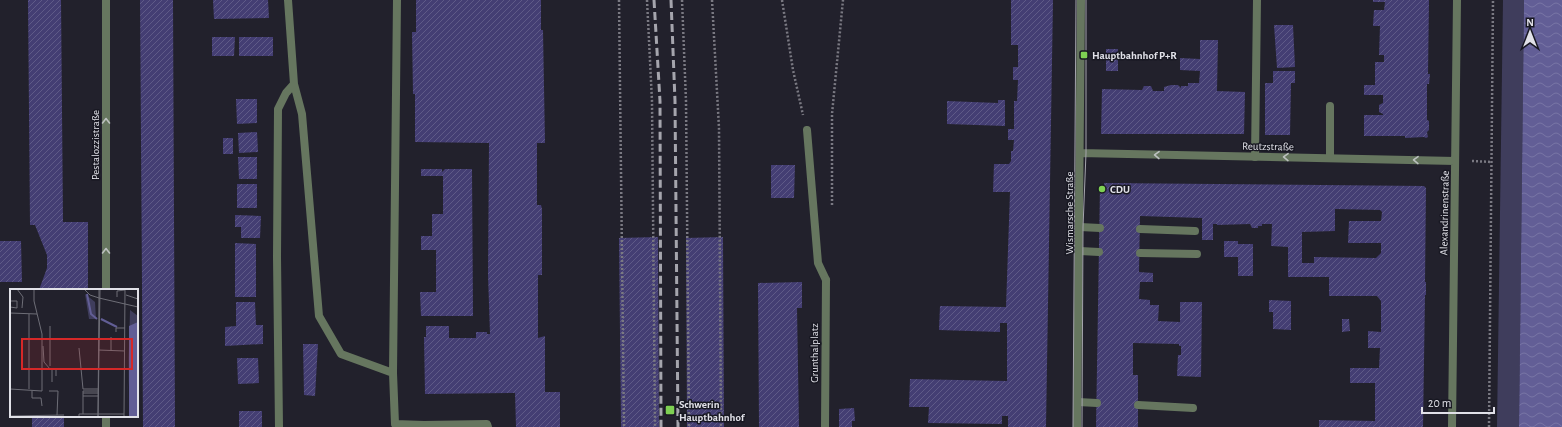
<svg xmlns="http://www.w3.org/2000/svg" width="1562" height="427" font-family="'Alegreya Sans',sans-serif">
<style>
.green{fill:#3f3d5c}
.water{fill:url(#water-waves)}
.building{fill:url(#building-hatch);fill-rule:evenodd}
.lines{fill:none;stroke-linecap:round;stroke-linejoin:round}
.path{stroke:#7a7982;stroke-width:2.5;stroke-dasharray:2 2;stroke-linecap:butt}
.service{stroke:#66765f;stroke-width:8}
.minor{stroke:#66765f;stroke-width:8}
.tram{stroke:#a5a5ad;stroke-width:1}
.rail{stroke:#a5a5ad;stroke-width:3;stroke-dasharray:8 4;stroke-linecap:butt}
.oneway{stroke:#bcc1bf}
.poi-dot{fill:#7ed053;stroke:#181822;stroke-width:1.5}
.labels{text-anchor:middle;stroke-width:3;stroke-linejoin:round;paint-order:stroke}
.poi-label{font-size:11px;font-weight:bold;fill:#e1e1e8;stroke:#181822;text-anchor:start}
.street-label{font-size:11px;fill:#e1e1e8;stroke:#181822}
.inset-river{fill:none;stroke:#625e96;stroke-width:2}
.inset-road{fill:none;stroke:#6e6e77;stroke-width:1}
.view{fill:#d62828;fill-opacity:0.15;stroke:#d62828;stroke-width:2}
.inset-edge{fill:none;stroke:#e1e1e8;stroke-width:2}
</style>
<defs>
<pattern id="water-waves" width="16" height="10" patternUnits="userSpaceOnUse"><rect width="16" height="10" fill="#625e96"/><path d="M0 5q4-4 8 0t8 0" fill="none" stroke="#7875a5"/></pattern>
<pattern id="building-hatch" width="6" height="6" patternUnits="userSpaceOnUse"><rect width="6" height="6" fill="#443e73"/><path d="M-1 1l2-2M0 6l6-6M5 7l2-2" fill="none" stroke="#5f5a87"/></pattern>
</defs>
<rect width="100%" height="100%" fill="#22212c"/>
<!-- green -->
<path class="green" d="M1503,0H1524L1519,427H1497Z"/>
<!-- water -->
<path class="water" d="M1524,0H1562V427H1519Z"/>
<!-- building -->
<path class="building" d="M28,0H61L63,222H88V290H39L47,268V255L35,225H30Z
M140,0H173L175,427H143Z
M213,0H268L269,18L214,19Z
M416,0H541V30H543L545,143H537V205H541L542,209V275H538V338L545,336V392H560V427H516L515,393L425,394L424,337H426V326H449V338H476V332H487V334H490L488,275L489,143L415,142V94H413L412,32H416Z
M1011,0H1053L1046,427H1008V416H1002V424L928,423L929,407H909L910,379L1007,381V323H1000V332L939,330L940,306L1006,307L1010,192H993L994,164H1009L1011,161V151H1013L1014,140H1008V129H1014V101H1017L1018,80H1013V67H1018V45H1011Z
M1373,0H1429L1428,74H1430L1429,84H1427V120L1429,121V130L1427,132L1428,137L1426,138L1424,137L1405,138V136H1364V115H1383V114L1379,112V105L1383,103V95H1364V85H1375V62H1384V55H1379L1380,26H1373L1374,10H1384L1385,2H1373Z
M1274,25H1293L1295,67L1277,68Z
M212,37H235L234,56H212Z
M239,37H273V56H239Z
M1200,40H1218L1217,91L1245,92L1244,134H1101L1102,89L1142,90L1144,86H1151L1153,91H1164V87L1171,85H1178L1181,88V86H1188V83H1199L1200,71L1180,70V58L1200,59Z
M1106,49H1118V71H1106Z
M1273,71H1295V83H1291L1290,135H1265V83H1273Z
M236,99H257V123L237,124Z
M998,100H1005V126L947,124V101L998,103Z
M257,132L258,152L239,153L238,133Z
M223,138H233V154H223Z
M238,157H257V179H239Z
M771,165H795L794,198H771Z
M421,169H442V172L445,169H472L473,316H421L420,292H436V250H421V236H432V214H443V176H421Z
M1104,183L1424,186L1426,188L1425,282H1426V295H1425L1423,427H1319V420L1375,421V383H1350V368H1379L1380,348H1368V331L1381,332V301L1377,296H1329V277H1288V247L1271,246L1272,224H1262V226H1258V228H1252L1250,224L1217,225V224H1213V240H1202V218L1140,216L1139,272L1153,273V282H1140L1139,299L1150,300V305H1159L1158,321L1180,322V302H1202L1201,377L1177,376L1178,355H1181V346H1179V344L1133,343V375H1138V427H1096L1100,186H1104ZM1335,209L1380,210L1382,212L1381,221H1349L1348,243H1381V253L1376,258L1314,257V263H1302V232L1335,231Z
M237,184H257V208H237Z
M235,215L261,216L260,238H241V227H235Z
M658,237L659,427H621L619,238Z
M723,237L724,427H687L686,238Z
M0,241H21L22,282H0Z
M1224,241H1238V244H1253V276H1238V257H1224Z
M235,243L256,244V297H235Z
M802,282V308H797L799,427H759L758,283Z
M1269,300L1291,301V330L1273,329V312H1269Z
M236,302H255L256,325H263V344L225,346V327L236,326Z
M1342,319H1349L1350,331L1342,332Z
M303,344H318L315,396L304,395Z
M237,358H258L259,383L238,384Z
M854,408L855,421H852V427H839V409Z
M239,411H262V427H239Z
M32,416H64V427H32Z"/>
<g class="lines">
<!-- path -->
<path class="path" d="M619,0L624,427
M647,0L652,101L655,427
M682,0L686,101L689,427
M712,0L719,128L721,427
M782,0L793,70L803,115
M1472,161L1492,162
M832,205V114L843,0
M1489,427L1493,0"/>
<!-- service -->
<path class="service" d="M294,84L302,114L319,316L341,354L393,373L395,424L424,425L487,424L488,427
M1330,106V158
M807,130L818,263L826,280
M1255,157L1257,0
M1080,227L1100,228
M1140,229L1195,231
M1080,251L1099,252
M1140,253L1197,254
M393,373L397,0
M1078,402L1097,403
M1138,405L1193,408
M279,427L277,257L278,109L286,93L294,84L288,0"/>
<!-- minor -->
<path class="minor" d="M106,0V290
M1080,153L1455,161
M106,416V427
M825,427L826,280
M1077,427L1081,0
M1452,427L1457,0"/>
<!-- tram -->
<path class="tram" d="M1073,427L1076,0
M1082,427L1083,227L1086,153V0"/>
<!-- rail -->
<path class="rail" d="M654,0L660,101L661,427
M671,0L675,101L678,427"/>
</g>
<!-- one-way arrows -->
<defs><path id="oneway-chevron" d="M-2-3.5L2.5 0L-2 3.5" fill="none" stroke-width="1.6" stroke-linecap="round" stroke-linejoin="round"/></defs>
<g class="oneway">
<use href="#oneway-chevron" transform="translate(106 121) rotate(-90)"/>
<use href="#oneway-chevron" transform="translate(1157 155) rotate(-179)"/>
<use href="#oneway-chevron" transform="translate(1286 157) rotate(-179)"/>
<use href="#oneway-chevron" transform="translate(1416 160) rotate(-179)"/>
<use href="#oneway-chevron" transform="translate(106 251) rotate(-90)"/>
</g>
<!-- markers -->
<g class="poi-dot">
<rect x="1080" y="51" width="8" height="8" rx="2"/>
<circle cx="1102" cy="189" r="4"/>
<rect x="665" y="405" width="10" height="10" rx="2"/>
</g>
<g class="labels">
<!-- poi labels -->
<g class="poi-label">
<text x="1092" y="59">Hauptbahnhof P+R</text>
<text x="1110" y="193">CDU</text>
<text x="679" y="408">Schwerin<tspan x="679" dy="13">Hauptbahnhof</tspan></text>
</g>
<!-- street labels -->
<g class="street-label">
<text transform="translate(95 145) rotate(-90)" y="4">Pestalozzistraße</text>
<text transform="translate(1268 146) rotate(1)" y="4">Reutzstraße</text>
<text transform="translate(1069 213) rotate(-90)" y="4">Wismarsche Straße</text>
<text transform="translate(1444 213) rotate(-89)" y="4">Alexandrinenstraße</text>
<text transform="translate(814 353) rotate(-90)" y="4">Grunthalplatz</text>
</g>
</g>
<!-- overview -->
<g transform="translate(10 289)">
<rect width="128" height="128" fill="#22212c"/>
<path d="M75,5L85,13L86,30H79ZM120,21L128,27V33L120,39L117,128Z" fill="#3f3d5c"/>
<path d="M128,33V128H119V37Z" fill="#625e96"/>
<path class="inset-river" d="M77,5L81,25L87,30M91,30L107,38M122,128L128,110"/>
<path class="inset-road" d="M7,0L13,8L12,19M24,0V12L32,45V102M74,0L80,6L89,9L88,128M89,0V9L128,18M116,6L128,10M107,8V2L115,1M0,12H7V19L0,18M0,24L27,25M106,43V39H115M33,57L34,73L40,80H46V87M69,59L73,100M88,61L115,62M101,61V48M40,77V37M42,80V93M0,100L32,102M19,100V25M73,100H88M22,102V109H31L32,117M39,102H48L47,126M73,102H88M73,104H88M73,107H88M73,125V102M0,127L54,126M69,128V125H114M88,128L90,0M114,128L115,0"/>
<path class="view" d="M12,50H122V80H12Z"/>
<rect width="128" height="128" class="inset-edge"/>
</g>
<!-- north arrow -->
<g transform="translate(1530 32)" stroke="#181822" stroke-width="3" paint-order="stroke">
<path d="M0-3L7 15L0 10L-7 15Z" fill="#e1e1e8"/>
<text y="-6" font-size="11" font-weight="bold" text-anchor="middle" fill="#e1e1e8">N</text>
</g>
<!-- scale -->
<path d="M1422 407v6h72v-6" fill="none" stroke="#e1e1e8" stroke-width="2"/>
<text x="1428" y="407" font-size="12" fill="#e1e1e8" stroke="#181822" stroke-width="3" paint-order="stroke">20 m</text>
</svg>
